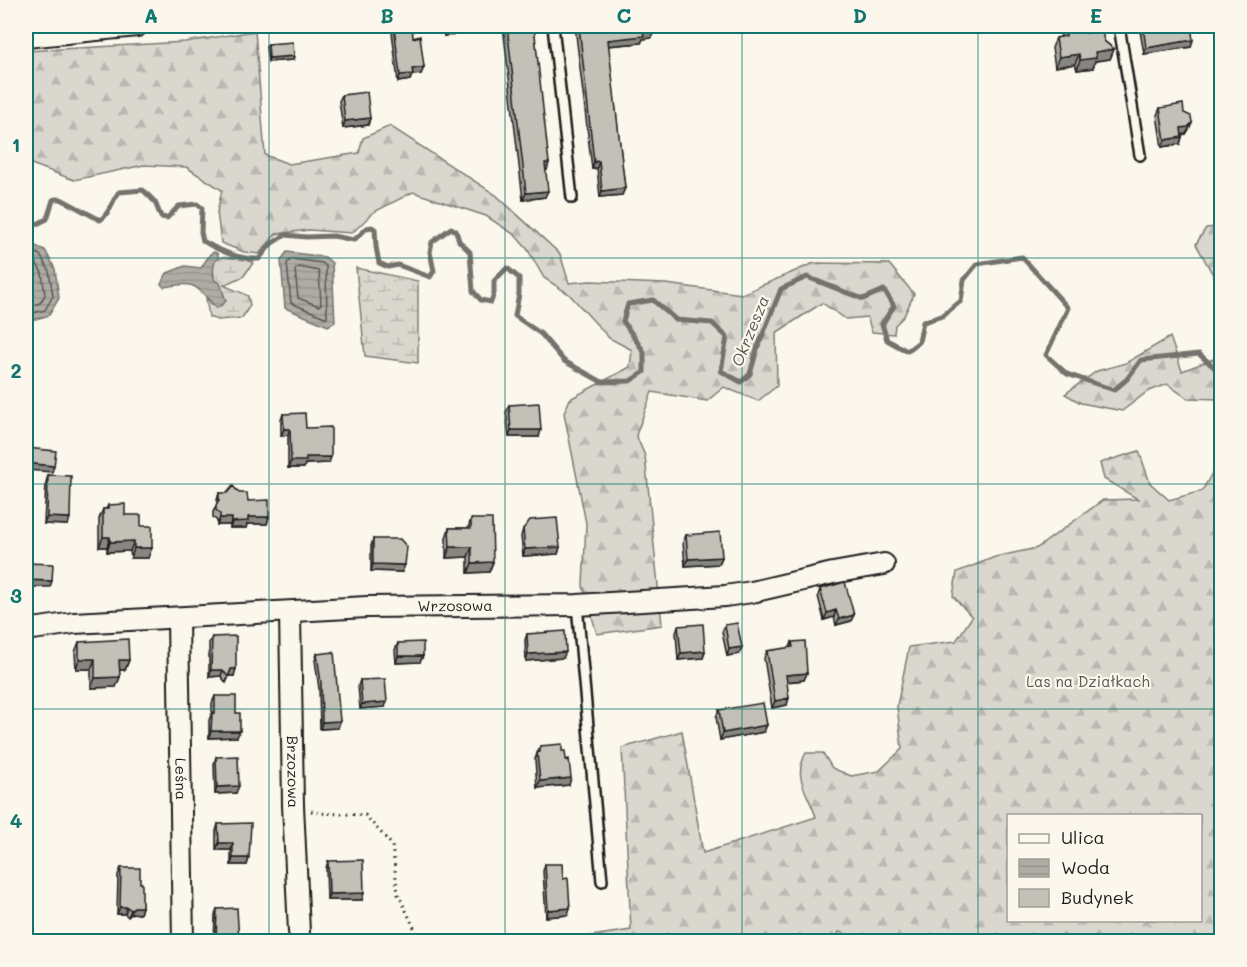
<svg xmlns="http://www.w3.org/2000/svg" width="1247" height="967" font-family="Mali,sans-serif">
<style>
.forest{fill:url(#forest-firs);stroke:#7b7a75;stroke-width:1.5;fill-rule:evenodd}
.wetland{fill:url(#wetland-marsh);stroke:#7b7a75;stroke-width:1.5}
.water{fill:url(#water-rules);stroke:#74726e;stroke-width:1.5}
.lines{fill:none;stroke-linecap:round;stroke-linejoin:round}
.shore{stroke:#575653;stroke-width:1.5}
.stream{stroke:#74726e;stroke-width:5}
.service-casing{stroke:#1c1c1c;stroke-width:14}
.minor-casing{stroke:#1c1c1c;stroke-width:24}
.path{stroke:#1c1c1c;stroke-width:3;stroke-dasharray:1.5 4.5;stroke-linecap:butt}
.service{stroke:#fbf7ec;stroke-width:9}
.minor{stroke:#fbf7ec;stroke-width:20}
.wall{fill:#a8a59e;stroke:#1c1c1c;stroke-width:1.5}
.shaded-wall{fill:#888681;stroke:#1c1c1c;stroke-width:1.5}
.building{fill:#c3c0b8;stroke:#1c1c1c;stroke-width:1.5}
.grid{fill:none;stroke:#0f766e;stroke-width:1.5;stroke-opacity:0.55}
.labels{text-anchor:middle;stroke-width:4.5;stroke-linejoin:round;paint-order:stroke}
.street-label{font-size:15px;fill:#1c1c1c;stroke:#fbf7ec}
.park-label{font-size:15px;fill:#555451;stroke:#fbf7ec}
.water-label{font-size:16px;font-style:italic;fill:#575653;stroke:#fbf7ec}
.neatline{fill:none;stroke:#0f766e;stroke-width:2}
.grid-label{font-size:20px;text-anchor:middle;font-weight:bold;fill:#0f766e}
</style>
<defs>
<pattern id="forest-firs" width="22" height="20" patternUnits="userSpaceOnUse" patternTransform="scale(1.5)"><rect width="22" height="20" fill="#dad7ce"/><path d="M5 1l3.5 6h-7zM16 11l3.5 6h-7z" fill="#bab8b0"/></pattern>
<pattern id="wetland-marsh" width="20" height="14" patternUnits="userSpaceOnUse" patternTransform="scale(1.5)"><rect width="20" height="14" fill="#dad7ce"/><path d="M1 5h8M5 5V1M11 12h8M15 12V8" fill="none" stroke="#bab8b0"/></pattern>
<pattern id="water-rules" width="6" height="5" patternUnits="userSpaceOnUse" patternTransform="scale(1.5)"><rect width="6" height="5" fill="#afaca5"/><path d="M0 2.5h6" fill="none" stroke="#96938d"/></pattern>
</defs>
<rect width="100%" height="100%" fill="#fbf7ec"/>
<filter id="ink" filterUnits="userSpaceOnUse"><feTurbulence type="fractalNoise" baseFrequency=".0167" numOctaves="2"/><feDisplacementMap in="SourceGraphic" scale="12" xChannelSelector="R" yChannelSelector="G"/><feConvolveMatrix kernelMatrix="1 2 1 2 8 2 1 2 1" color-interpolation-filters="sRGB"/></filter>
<g filter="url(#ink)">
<!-- forest -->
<path class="forest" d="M255,31L265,155L289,164L359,153L363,138L390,126L496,195L560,254L569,283L590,281L666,284L742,294L814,263L889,264L914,294L904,316L895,325L894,334L872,332L867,317L846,319L822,303L776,333L777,386L758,401L724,387L707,401L652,392L636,435L645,456L662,625L597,634L583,586L586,523L564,413L570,399L630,367L632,350L609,338L569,294L544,278L528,250L515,235L486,216L413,192L374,212L352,233L309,230L276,234L259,254L244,252L221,243L217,212L222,190L186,167L144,165L74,180L26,162V51L185,42Z
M1217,227L1221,233V308L1218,284L1196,244L1206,228Z
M1170,337L1182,371L1221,356V399L1187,398L1167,384L1147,392L1122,411L1081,403L1065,394L1097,371L1126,363Z
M1139,451L1150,483L1169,500L1202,491L1221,457V941L872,942L839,932L836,942L558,941L631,930L622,748L682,731L703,853L816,817C808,792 792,778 806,753H823L832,768L851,776L879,771L902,749L897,706L909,647L956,641L972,617L953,596L957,572L995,557L1037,548L1103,500L1138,499L1104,479L1100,463ZM1008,816H1200V920H1008Z"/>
<!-- wetland -->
<path class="wetland" d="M221,257L244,259L253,263L243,277L234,280L224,285C232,290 239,290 248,296L250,305L242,318L217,320L209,317L206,298L216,308L213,266L215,261Z
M356,268L418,281V363L365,356Z"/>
<!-- water -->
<path class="water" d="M26,242L45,250L55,269L59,298L49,315L26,322Z
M214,252L218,254V259L215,261C213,268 212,274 215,281L220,283L226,301L222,305L216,308C196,286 196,280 164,287L161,284L167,273L185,266L201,268L210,254Z
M287,252L325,257L332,263L335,322L328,326L285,308L281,260Z"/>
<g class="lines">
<!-- shore -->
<path class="shore" d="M26,249L40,255L49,271L53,296L45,310L26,315
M26,257L35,261L42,273L45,295L40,303L26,308
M292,259L322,263L326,266L327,318L291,303L287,263Z
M299,267L319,271L321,304L319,306L298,298L295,270Z"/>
<!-- stream -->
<path class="stream" d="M26,227H31L47,219L53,200L55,199H61L100,220C110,214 112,200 119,192L143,190L155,202L161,217L167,218L179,206L197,204L202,208L201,232L203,241C219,251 241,260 259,259L271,244L285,235L306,237L333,236L354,240L367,228L372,227L375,229L376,247L379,263L388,267L398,265L430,277L434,271L430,252L432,242L451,228L456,231L459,241L470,252L473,291L481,300L491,302L494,293V281L507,268L519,278V294L515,316L541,334L564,361L602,382L630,381L644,372V352L623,321L628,304L653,300L676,320L712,323L727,337L721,371L741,382L750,374L757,349L781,289L807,277L863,299L884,290L894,306L882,324L887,340L907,351L919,342L923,322L942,316L961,301L964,280L977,264L1022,257L1068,308L1046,355L1067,374L1114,390L1127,379L1141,360L1199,354L1222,374"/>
<!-- service casing -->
<g class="service-casing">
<path id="service" d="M553,26L572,198
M1119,26L1140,155
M577,605L602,881"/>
</g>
<!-- minor casing -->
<g class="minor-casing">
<g id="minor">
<path d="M26,37L137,26"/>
<path id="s1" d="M290,612L293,805L299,932"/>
<path id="s2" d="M178,619L183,942"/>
<path id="s3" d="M26,630L74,623L367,607L577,605L725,596L752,592L833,573L884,564"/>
</g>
</g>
<!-- path -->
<path class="path" d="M311,811L319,813L365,815L392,845L398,894L421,942"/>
<!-- service -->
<use href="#service" class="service"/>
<!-- minor -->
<use href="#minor" class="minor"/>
</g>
<!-- wall -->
<path class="wall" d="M394,26L413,38L424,67L421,74L412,75L410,80L398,82L392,32Z
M443,26H469L467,32L444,36Z
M503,26H534L547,170H545V197L523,200Z
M575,26H653L654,31L651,38L643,39L641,43L608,46L625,188L622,195L600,197L597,168L592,169Z
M1063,26H1084L1085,33L1104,41L1114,49L1110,59L1095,61L1093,68L1077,70L1075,64L1055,67L1052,48L1056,38L1061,37L1060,32Z
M1142,26H1191V47L1144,54L1140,31Z
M268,44L293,60L268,62L266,47Z
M342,95L370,118L368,125L343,128L339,101Z
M1160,108L1184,113L1192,123L1189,129L1186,134L1182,135V137L1180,144L1162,147L1157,115Z
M509,405L539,437H509L506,412Z
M283,414L306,428L329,463L305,464L304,468H288V435L281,436V420Z
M48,475L68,525L44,524L46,482Z
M219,493L248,501L269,517L267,524H247L246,528H230V525H217V521L213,517V512L217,504V500Z
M108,505L125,515L141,526L148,558H131L130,551L107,552V547H99V519L103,509H106Z
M471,519L493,562L489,572L468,573V557L446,558V538L449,528H468Z
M523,529L560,547L558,554L523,556L521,536Z
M686,535L722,557L719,564L685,566L683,542Z
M373,539L402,572L371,571V546Z
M820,589L851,621L836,625L834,617L824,620L818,596Z
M725,625L742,647L739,654L727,656L722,632Z
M678,626L705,651L703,658L678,660L676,633Z
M527,634L563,658L526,661L525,640Z
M212,637L234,676H229L226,683L221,676L209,677V643Z
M79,642L129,660L125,670H119L120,677L116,687L91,688V669H76L75,652Z
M792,642L807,673L804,680L787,682V705L772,708L764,658L767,651L790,648Z
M398,643L423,656L420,662L396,663L395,650Z
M317,654L340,721L338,728L320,729L319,689L315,660Z
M360,680L385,707L360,709L358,686Z
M215,696L236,713L237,737L209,738V720L212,713V703Z
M719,710L764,732L720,740L716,717Z
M540,746L562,751L569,785L537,788L535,759Z
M216,757L236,793L215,794L214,764Z
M218,824L249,858L247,865H231V850H216V831Z
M328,861L362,900H327L326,868Z
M545,864L563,879L570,908L568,915L546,917L543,871Z
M121,868L140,883L142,907L140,914L132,913L128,917L125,914H117L118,875Z
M217,909L239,942H214L215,915Z"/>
<!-- shaded-wall -->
<path class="shaded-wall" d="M469,26L467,32L444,36L447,29Z
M654,31L651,38L643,39L641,43L605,46L608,40L643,32Z
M1193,40L1191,47L1144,54L1146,48Z
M1114,49L1110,59L1095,61L1093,68L1077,70L1080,60L1095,52Z
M1079,54L1075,64L1055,67L1059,57Z
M294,56L293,60L268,62L269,58Z
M424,67L421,74L412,75L410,80L398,82L400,75L412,69Z
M370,118L368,125L343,128L345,121Z
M1192,123L1189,129L1186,134L1178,135L1181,128Z
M1182,137L1180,144L1162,147L1165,140Z
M599,161L597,168L592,169L594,162Z
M545,163H549L547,170H542Z
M625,188L622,195L600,197L602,191Z
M548,191L545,197L523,200L526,193Z
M284,429H290L288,435L281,436Z
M511,430H541L539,437H509Z
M306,457H331L329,463L305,464L304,468H288L291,461Z
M26,463L54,466L52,472L26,470Z
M47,517L70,518L68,525L44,524Z
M248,517H269L267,524H247L246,528H230L232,522Z
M220,518H232L230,525H217Z
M103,537H110L107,547H99Z
M134,541L130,551L107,552L110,542Z
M450,547H472L468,557L446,558Z
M560,547L558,554L523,556L525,549Z
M134,548H152L148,558H131Z
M722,557L719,564L685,566L688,559Z
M493,562L489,572L468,573L472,563Z
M373,564L405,565L402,572L371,571Z
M26,580L52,581L50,587H26Z
M836,610L834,617L824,620L827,613Z
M854,615L851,621L836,625L839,619Z
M742,647L739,654L727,656L729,649Z
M705,651L703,658L678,660L681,653Z
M566,652L563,658L526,661L528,654Z
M398,656H423L420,662L396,663Z
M79,659H95L91,669H76Z
M119,660H129L125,670H116Z
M231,669H236L234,676H229L226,683Z
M211,670H223L221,676L209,677Z
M807,673L804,680L783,682L786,675Z
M120,677L116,687L91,688L95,678Z
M789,698L787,705L772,708L775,701Z
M387,702L385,707L360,709L362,704Z
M340,721L338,728L320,729L322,722Z
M767,725L764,732L720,740L723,733Z
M211,731H240L237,737L209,738Z
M571,778L569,785L537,788L540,781Z
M239,786L236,793L215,794L217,787Z
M219,843H233L231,850H216Z
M233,858H249L247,865H231Z
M364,893L362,900H327L329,894Z
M120,907H127L125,914H117Z
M134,907H142L140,914L132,913L128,917L131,910Z
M570,908L568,915L546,917L548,910Z"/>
<!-- building -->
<path class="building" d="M394,26H412L413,38L420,36L424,67L412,69L413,74L400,75Z
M446,26H469L447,29Z
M507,26H534L549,163H545L548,191L526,193Z
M579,26H653L654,31L643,32L644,36L608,40L625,188L602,191L599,161L594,162Z
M1065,26H1084L1085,33L1102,31L1104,41L1114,49L1095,52L1096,58L1080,60L1079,54L1059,57L1056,38L1066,36Z
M1143,26H1191L1193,40L1146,48Z
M293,42L294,56L269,58L268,44Z
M367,92L370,118L345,121L342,95Z
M1183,104L1184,113L1191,116L1192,123L1188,127L1181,128L1182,137L1165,140L1160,108Z
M539,403L541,430H511L509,405Z
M305,413L306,428L331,427V457H306V461H291L290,429H284L283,414Z
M26,448L56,451L54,466L26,463Z
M48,475L71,476L70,518L47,517Z
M233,486L239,493H247L248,501L269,500V517H248V521L232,522V518H220V514L216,510V505L219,501V493H227Z
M125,504V515H141V526H152V548H134V541L110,542V537H103V509H108V505Z
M557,518L560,547L525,549L523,529L530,520Z
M471,519H492L493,562L472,563V547H450L449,528H471Z
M720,532L722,557L688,559L686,535Z
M373,539H400L407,547L405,565L373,564Z
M26,563L53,564L52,581L26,580Z
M845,582L854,615L839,619L836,610L827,613L820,589Z
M737,623L742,647L729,649L725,625Z
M703,624L705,651L681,653L678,626Z
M565,631L566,652L528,654L527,634Z
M236,636V669H231L228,677L223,670H211L212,637Z
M128,639L129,660H119L120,677L95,678V659H79V642Z
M805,641L807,673L786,675L789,698L775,701L767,651L793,647L792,642Z
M423,642V656H398V643Z
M334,652L340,721L322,722L321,683L317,654Z
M385,679L387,702L362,704L360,680Z
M215,696H236V713H240V731H211L212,713H215Z
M763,703L767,725L723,733L719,710Z
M562,744V751H565L566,760L569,759L571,778L540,781L537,753L540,752V746Z
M238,756L239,786L217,787L216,757Z
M251,823L249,858H233V843H219L218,824Z
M363,860L364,893L329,894L328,861Z
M545,864H562L563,879L568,878L570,908L548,910Z
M121,868H140V883H142V907H134L131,910L127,907H120Z
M237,908L239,942H216L217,909Z"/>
</g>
<!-- grid -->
<path class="grid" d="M269,26V942M505,26V942M742,26V942M978,26V942M26,258H1222M26,484H1222M26,709H1222"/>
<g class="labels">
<!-- street labels -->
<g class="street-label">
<text dy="5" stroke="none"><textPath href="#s3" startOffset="430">Wrzosowa</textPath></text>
<text dy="5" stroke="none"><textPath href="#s1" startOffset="160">Brzozowa</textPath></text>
<text dy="5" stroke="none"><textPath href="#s2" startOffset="160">Leśna</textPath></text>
</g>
<!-- park labels -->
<g class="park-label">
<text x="1088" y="687">Las na Działkach</text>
</g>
<!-- water labels -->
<g class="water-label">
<text transform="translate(750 331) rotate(-68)" y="6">Okrzesza</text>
</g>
</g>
<!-- margin -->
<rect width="1247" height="967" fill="none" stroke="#fbf7ec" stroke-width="66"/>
<!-- legend -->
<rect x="1007" y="814" width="195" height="108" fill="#fbf7ec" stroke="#a29f99" stroke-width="1.5"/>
<rect x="1019" y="834" width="30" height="9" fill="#fbf7ec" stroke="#a29f99" stroke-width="1.5"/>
<text x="1061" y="844" font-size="18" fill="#1c1c1c">Ulica</text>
<rect x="1019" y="859" width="30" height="18" fill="url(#water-rules)" stroke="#a29f99" stroke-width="1.5"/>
<text x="1061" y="874" font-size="18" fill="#1c1c1c">Woda</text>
<rect x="1019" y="889" width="30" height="18" fill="#c3c0b8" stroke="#a29f99" stroke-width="1.5"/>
<text x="1061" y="904" font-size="18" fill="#1c1c1c">Budynek</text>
<rect x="33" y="33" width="1181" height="901" class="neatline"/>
<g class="grid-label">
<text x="151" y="23">A</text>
<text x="387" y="23">B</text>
<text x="624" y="23">C</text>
<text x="860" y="23">D</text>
<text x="1096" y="23">E</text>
<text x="16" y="152">1</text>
<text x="16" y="378">2</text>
<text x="16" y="603">3</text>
<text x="16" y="828">4</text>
</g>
</svg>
